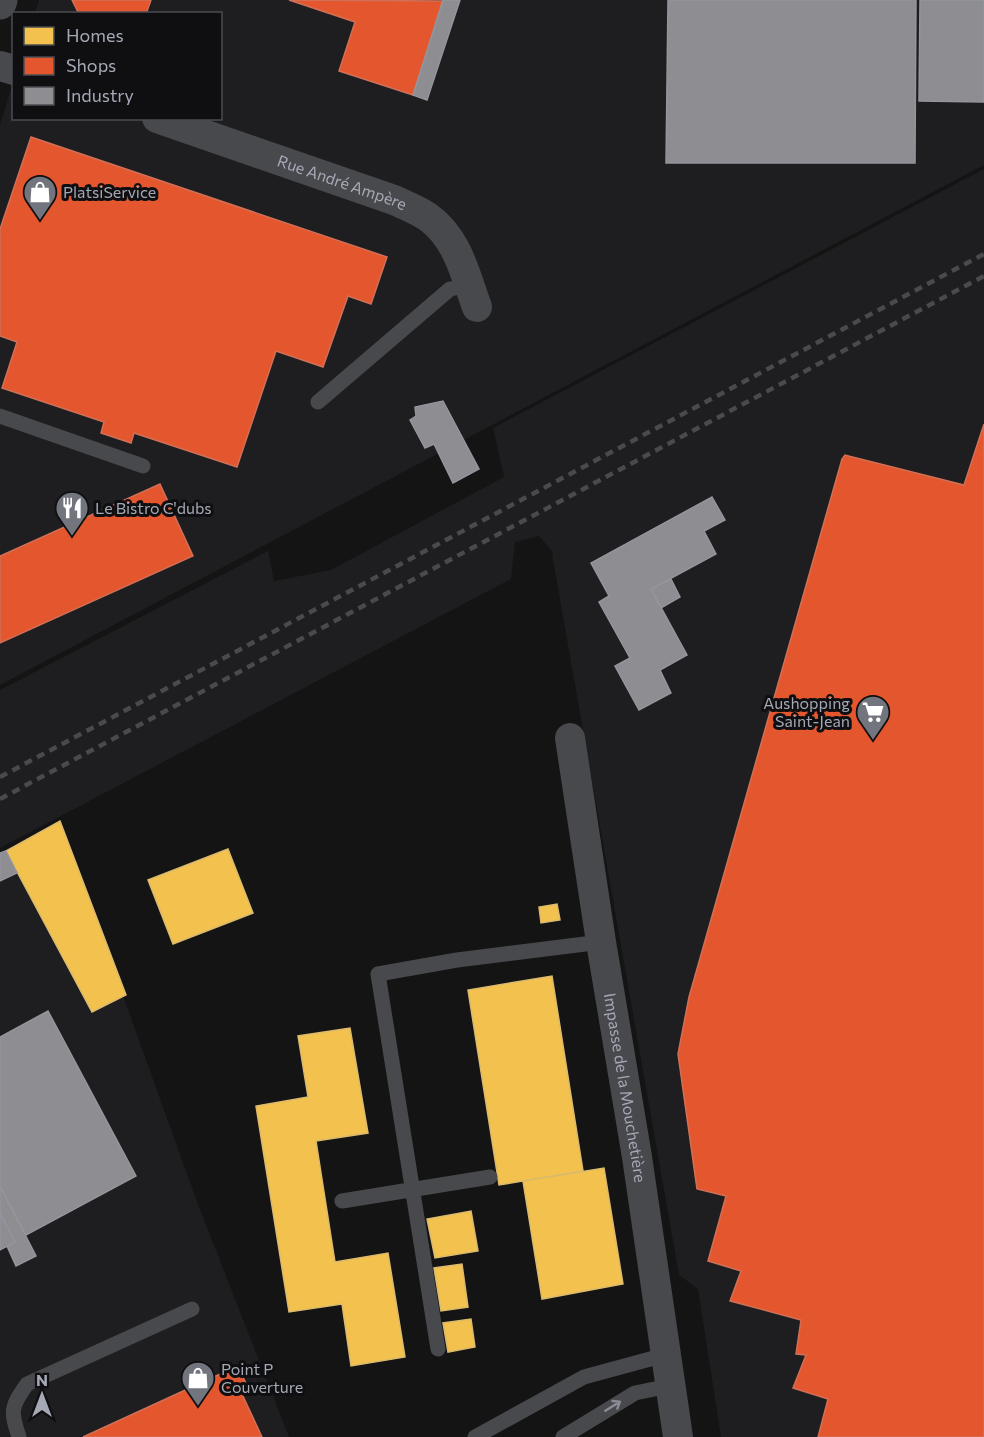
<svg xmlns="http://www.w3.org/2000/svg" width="984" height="1437" font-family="Commissioner,sans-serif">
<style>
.built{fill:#1e1e20}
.homes{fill:#f2c14e;stroke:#dbba6d;stroke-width:1.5}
.shops{fill:#e4572e;stroke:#d17057;stroke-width:1.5}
.industry{fill:#8d8d92;stroke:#94959d;stroke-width:1.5}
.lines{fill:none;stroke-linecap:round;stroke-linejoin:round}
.service{stroke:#48494d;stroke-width:15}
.minor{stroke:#48494d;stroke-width:30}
.tertiary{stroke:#48494d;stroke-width:33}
.rail{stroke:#484a4d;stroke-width:4.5;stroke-dasharray:8 6;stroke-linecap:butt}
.oneway{stroke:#898c96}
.labels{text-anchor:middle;stroke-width:6;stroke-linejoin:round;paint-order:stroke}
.street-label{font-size:16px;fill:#a5a9b6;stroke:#0f0e10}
.poi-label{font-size:16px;fill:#a5a9b6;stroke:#0f0e10;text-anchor:start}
</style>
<rect width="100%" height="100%" fill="#141414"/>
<!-- built -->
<path class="built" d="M39,0H984V165L0,685V125L13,82L14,118H220V14L35,13Z
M984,169V1437H721L698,1289L679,1275L552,554L553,552L539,536L515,542L511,579L0,848V690L268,551L274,581L331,570L504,477L493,428Z
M60,821L199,1207L289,1437H0V853Z"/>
<!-- homes -->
<path class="homes" d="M60,821L126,995L92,1012L6,851Z
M228,849L253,913L173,944L148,880Z
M557,904L560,920L541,923L539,907Z
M552,976L583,1171L499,1185L468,990Z
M350,1028L368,1133L316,1141L335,1262L388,1253L405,1357L351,1366L342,1304L289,1312L256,1106L308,1097L298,1036Z
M604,1168L623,1284L542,1299L523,1181Z
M471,1211L478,1251L435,1258L427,1219Z
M462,1264L468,1307L441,1311L434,1268Z
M471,1319L475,1347L448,1352L443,1323Z"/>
<!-- shops -->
<path class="shops" d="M72,0H151L146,14H79Z
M289,0L444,1L413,95L339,71L355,22Z
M31,137L387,257L371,304L348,296L323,367L276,351L237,467L134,433L131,443L101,433L104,422L2,388L17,342L0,336V229Z
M984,424V1437H818L828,1399L793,1388L806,1355L796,1354L801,1320L730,1301L741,1271L708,1261L726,1196L697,1189L678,1054L689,997L842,459L845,455L964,485Z
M160,484L193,556L0,643V556Z
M231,1369L235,1378L242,1375L249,1390L242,1394L262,1437H83Z"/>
<!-- industry -->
<path class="industry" d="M443,0H460L427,100L413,95Z
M668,0H916L915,163H666Z
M920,0H984V102L919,101Z
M443,401L479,469L453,483L434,444L425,448L410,420L416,416L415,407Z
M712,497L725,520L704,531L716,554L651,589L687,655L660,670L671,693L639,710L615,666L630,658L599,602L609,596L591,563Z
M671,579L680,597L661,608L651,589Z
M6,851L17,873L0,881V853Z
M48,1011L136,1176L26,1235L0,1186V1037Z
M0,1186L36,1256L16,1266L7,1246L15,1242L0,1213Z
M0,1213L15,1242L0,1250Z"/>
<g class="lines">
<!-- service -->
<path class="service" d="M318,402L450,289L469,285
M0,416L143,466
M342,1201L490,1177
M438,1349L378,974L457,960L601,942
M19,1437C10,1410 11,1407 27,1384L192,1309
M475,1437L584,1377L665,1355
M563,1437L635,1393L669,1386"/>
<!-- minor -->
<g class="minor">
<path d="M0,66L14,70"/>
<path id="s1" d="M157,118L394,200C405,205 418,210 428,217C458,239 465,274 477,307"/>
<path id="s2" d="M570,738L601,942L637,1157L678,1437"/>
</g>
<!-- tertiary -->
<path class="tertiary" d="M0,3L1,0"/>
<!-- rail -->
<path class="rail" d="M0,777L984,254
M0,799L984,276"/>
</g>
<!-- one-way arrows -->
<defs><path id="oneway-shaft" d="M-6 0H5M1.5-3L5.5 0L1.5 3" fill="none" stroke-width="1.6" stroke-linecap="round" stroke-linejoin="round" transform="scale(1.5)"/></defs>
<use class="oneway" href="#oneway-shaft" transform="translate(613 1406) rotate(-32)"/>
<!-- icons -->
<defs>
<g id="shop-pin" transform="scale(1.725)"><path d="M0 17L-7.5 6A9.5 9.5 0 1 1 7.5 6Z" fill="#72757d" stroke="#0f0e10"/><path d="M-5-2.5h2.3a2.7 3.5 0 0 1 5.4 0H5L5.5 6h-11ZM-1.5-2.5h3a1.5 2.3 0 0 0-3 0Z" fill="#fff"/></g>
<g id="restaurant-pin" transform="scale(1.725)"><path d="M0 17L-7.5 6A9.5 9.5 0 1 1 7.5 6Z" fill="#72757d" stroke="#0f0e10"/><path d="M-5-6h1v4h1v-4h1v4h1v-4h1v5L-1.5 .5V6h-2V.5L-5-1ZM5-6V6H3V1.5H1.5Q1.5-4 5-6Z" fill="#fff"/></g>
<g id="supermarket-pin" transform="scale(1.725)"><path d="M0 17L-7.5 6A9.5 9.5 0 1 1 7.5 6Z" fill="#72757d" stroke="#0f0e10"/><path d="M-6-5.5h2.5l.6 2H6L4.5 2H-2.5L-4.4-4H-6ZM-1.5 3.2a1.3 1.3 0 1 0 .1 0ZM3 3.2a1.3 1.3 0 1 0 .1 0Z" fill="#fff"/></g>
</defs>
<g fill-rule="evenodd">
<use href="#shop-pin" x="40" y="192"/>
<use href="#restaurant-pin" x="72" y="508"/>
<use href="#supermarket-pin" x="873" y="712"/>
<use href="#shop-pin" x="198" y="1378"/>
</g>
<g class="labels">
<!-- street labels -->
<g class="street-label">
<text dy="6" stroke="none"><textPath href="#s1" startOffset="196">Rue André Ampère</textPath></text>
<text dy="6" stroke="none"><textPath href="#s2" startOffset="354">Impasse de la Mouchetière</textPath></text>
</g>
<!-- poi labels -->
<g class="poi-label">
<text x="63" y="198">PlatsiService</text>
<text x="95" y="514">Le Bistro C'dubs</text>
<text x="850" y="709" text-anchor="end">Aushopping<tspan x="850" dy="18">Saint-Jean</tspan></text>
<text x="221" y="1375">Point P<tspan x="221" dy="18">Couverture</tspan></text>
</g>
</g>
<!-- legend -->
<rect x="12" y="12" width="210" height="108" fill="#0f0e10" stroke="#4b4c52" stroke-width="1.5"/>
<rect x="24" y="27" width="30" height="18" fill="#f2c14e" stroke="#4b4c52" stroke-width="1.5"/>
<text x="66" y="42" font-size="18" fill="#a5a9b6">Homes</text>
<rect x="24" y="57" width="30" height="18" fill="#e4572e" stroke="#4b4c52" stroke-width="1.5"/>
<text x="66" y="72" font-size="18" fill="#a5a9b6">Shops</text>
<rect x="24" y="87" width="30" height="18" fill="#8d8d92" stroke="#4b4c52" stroke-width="1.5"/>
<text x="66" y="102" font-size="18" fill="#a5a9b6">Industry</text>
<!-- north arrow -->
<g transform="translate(42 1395)" stroke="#0f0e10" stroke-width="4.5" paint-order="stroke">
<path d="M0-4.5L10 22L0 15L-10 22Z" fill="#a5a9b6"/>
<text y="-9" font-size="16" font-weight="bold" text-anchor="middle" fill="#a5a9b6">N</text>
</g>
</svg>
